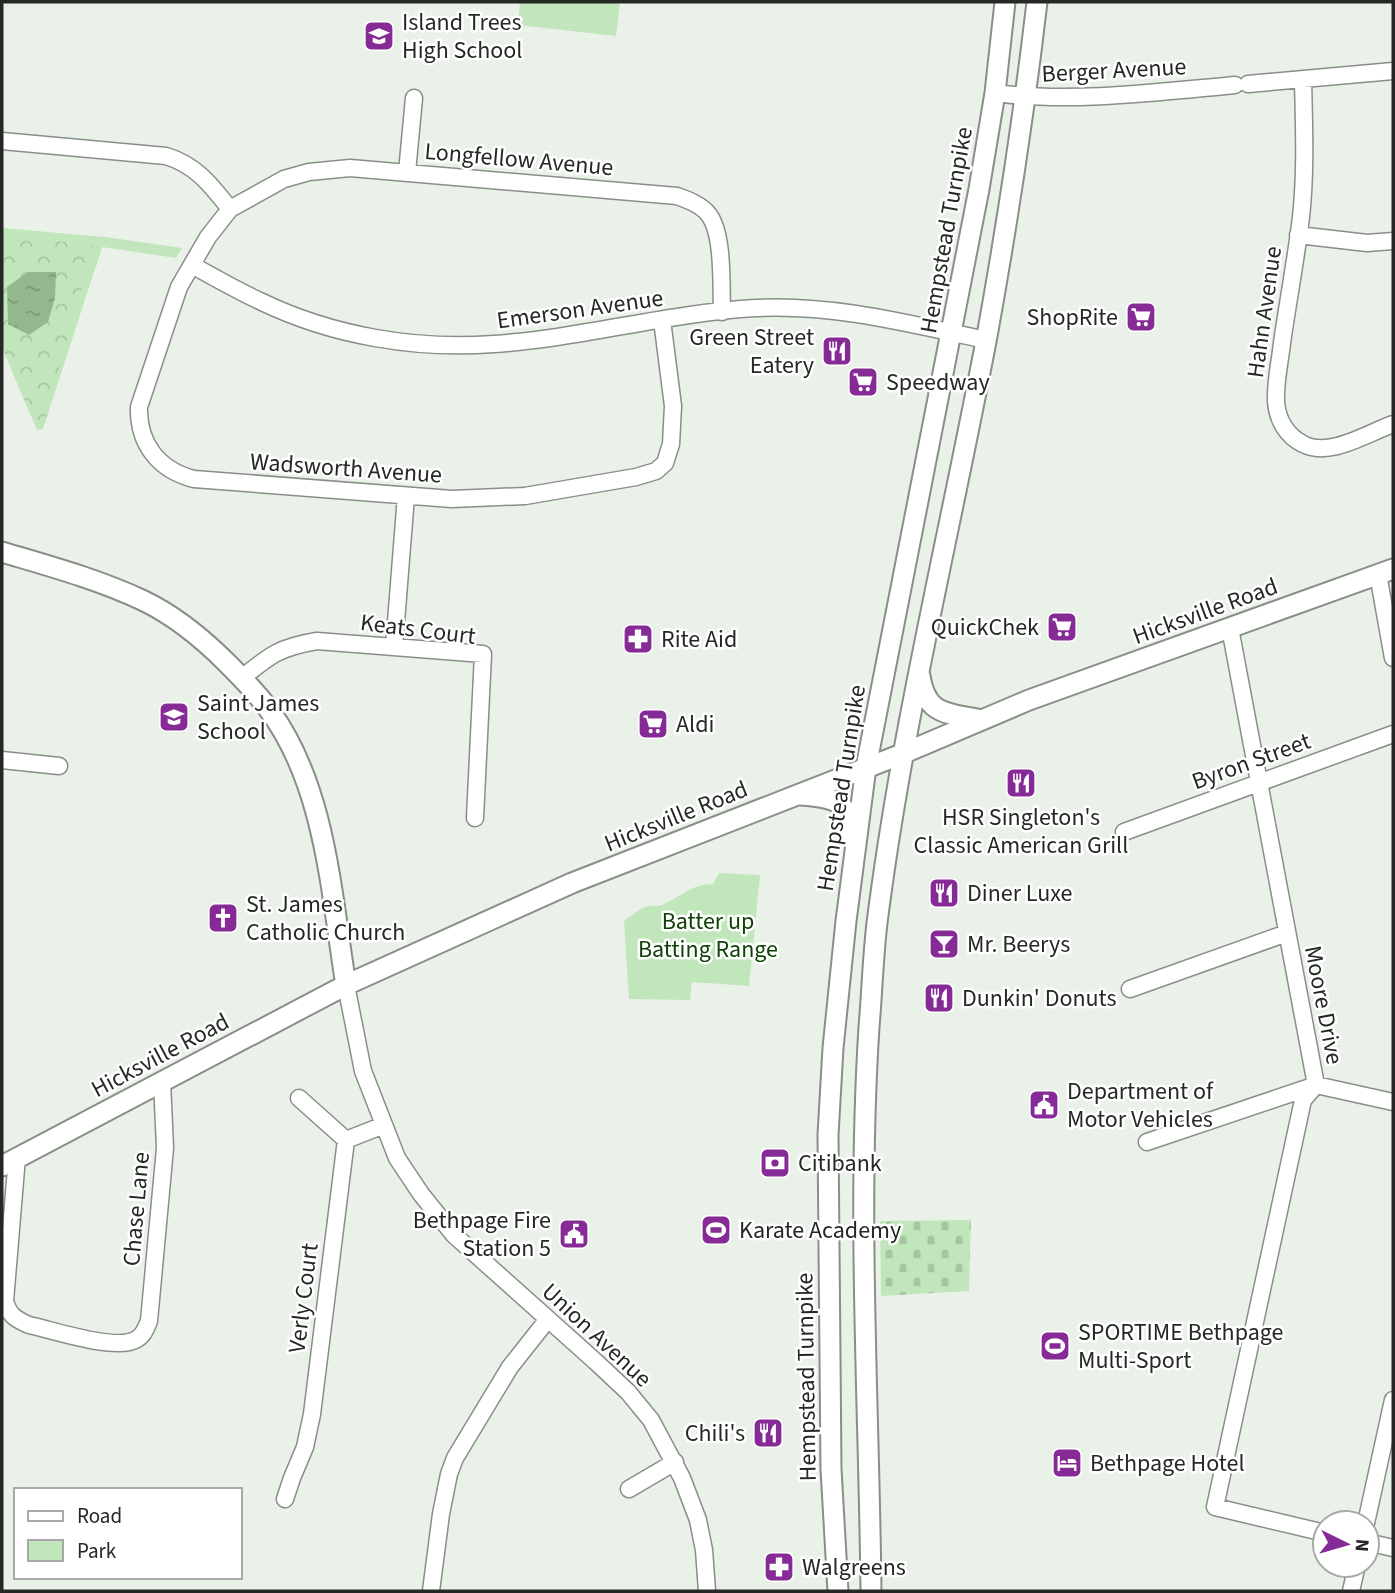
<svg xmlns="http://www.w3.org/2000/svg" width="1395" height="1593" font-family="'Source Sans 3',sans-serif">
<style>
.green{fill:#c1e6bb}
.forest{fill:url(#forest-crowns)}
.cemetery{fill:url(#cemetery-stones)}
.water{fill:url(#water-ripples)}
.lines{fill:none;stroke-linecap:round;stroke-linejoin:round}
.minor-casing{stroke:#888f87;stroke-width:19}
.major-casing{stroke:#888f87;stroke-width:23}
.minor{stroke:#fff;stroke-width:16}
.major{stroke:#fff;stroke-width:19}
.labels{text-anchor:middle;stroke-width:5;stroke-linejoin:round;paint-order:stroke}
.poi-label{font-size:24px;fill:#252825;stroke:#fff;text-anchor:start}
.street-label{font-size:24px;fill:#252825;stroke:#fff}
.park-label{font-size:24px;fill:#0f4207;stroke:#fff}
</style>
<defs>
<pattern id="forest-crowns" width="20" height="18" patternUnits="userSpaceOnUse" patternTransform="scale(1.75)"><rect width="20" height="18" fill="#c1e6bb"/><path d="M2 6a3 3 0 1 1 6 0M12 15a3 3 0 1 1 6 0" fill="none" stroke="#a6c5a1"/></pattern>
<pattern id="cemetery-stones" width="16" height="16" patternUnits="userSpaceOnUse" patternTransform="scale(1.75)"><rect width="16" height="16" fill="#c1e6bb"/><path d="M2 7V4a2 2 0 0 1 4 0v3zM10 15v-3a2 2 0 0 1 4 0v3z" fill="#a6c5a1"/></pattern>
<pattern id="water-ripples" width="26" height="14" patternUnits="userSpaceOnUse" patternTransform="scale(1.75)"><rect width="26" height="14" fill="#93b88d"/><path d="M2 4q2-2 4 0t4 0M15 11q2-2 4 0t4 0" fill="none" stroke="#789673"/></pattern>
</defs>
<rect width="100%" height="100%" fill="#eaf1e9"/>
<!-- green -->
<path class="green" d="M520,2H620L616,36L518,25Z
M2,228L105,237L182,248L176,258L102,247L43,429L37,430L2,347Z
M719,873L760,875L749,986L692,982L690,1000L629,999L624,921C632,915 639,909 648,906C654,905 658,907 664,904C682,896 692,884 713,884Z"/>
<!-- forest -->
<path class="forest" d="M2,234L102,247L96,267L78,295L46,419L38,420L30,414L2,347Z"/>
<!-- cemetery -->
<path class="cemetery" d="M971,1220L969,1291L881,1296L880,1221Z"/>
<!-- water -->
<path class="water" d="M28,272H56L55,298L48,322L29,335L8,324L7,287Z"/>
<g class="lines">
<!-- minor casing -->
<g class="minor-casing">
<path id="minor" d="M1303,79C1304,125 1306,172 1301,217C1296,259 1288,301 1282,343C1280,362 1275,383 1276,401C1277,420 1287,436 1303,444C1329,458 1368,433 1393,424
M1248,84L1393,71
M995,93C1071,103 1159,92 1235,85
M2,141L166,156C196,165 211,185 230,209
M407,172L414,98
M1298,235L1367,243L1393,241
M192,265C215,278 238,291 262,302C333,336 416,350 494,344C582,338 668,313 756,308C834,304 910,324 986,340
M662,320L673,406L671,444L665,463L656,471L636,477L525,496L452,499L194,479C158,470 138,443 139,407L179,287L208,237L230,209L284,179L309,172L350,168L677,196C688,200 702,205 709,215C724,235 721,287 722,312
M1378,574L1393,658
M1230,628L1316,1085L1303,1100L1215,1507L1325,1533
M394,647L406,496
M242,678C270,655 280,647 317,641L483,654L475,818
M2,760L59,766
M1124,832L1393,734
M346,985L363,1071L397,1158L421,1194L454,1235L596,1362L628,1392L651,1420L682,1478L698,1520L704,1550L707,1591
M1130,989L1287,933
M299,1098L346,1140
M1147,1142L1316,1085L1393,1102
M17,1157L5,1301C9,1315 15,1319 29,1325C53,1330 117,1352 137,1339C144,1335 146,1328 149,1321L165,1148L162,1081
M629,1489L675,1462
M285,1499L292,1478L305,1447L312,1414L346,1140L384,1125
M1366,1523L1393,1400
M1367,1542L1393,1548
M431,1591L441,1514L449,1474L455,1458L510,1367L548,1319
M1351,1591L1357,1565"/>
</g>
<!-- major casing -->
<g class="major-casing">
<path id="major" d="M2,552C49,566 97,579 142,600C174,615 203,639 227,663C242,678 258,694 270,711C326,788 331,894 346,985
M920,676C926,716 948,713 982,720
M801,795C831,798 849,798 851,834
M2,1166L346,985L572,883L902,754L1029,700L1393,569
M838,1591L831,1469L828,1135L833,1048L846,921L866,767L979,189L995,93L1005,2
M871,1591C869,1403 857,1215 869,1027C872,992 873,957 877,923C902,725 950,532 987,336C1007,225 1024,114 1037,2"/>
</g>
<!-- minor -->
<use href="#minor" class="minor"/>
<!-- major -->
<use href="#major" class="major"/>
</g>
<!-- icons -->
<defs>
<g id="school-square" transform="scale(1.575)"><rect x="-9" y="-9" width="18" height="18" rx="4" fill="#862b96" stroke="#fff"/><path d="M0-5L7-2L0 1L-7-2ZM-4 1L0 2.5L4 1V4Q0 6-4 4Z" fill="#fff"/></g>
<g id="supermarket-square" transform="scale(1.575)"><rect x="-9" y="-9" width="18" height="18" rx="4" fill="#862b96" stroke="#fff"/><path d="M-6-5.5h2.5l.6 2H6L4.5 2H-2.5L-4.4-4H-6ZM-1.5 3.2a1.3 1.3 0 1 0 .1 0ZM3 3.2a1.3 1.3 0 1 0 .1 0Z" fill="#fff"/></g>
<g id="restaurant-square" transform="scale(1.575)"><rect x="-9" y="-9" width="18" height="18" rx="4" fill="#862b96" stroke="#fff"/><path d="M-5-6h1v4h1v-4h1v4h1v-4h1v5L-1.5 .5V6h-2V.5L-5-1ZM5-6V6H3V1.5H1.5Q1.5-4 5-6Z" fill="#fff"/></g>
<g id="pharmacy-square" transform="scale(1.575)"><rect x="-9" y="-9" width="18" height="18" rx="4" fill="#862b96" stroke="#fff"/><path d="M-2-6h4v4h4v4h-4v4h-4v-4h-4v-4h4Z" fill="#fff"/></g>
<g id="church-square" transform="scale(1.575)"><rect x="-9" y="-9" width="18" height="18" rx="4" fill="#862b96" stroke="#fff"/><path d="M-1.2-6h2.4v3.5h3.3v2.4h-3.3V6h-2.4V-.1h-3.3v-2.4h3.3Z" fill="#fff"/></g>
<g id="bar-square" transform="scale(1.575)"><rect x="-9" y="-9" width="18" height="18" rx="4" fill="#862b96" stroke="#fff"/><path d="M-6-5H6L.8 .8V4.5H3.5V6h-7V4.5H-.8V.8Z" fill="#fff"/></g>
<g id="civic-square" transform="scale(1.575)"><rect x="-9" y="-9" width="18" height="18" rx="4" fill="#862b96" stroke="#fff"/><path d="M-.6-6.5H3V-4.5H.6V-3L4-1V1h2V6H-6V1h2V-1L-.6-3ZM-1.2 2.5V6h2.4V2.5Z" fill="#fff"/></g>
<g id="bank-square" transform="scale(1.575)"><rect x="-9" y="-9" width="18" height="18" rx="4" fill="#862b96" stroke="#fff"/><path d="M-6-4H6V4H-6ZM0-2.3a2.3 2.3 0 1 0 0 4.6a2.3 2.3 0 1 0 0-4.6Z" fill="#fff"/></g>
<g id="stadium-square" transform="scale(1.575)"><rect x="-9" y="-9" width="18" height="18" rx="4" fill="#862b96" stroke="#fff"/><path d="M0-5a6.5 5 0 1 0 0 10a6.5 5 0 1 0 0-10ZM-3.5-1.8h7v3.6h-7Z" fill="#fff"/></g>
<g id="hotel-square" transform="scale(1.575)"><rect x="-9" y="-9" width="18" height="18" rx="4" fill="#862b96" stroke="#fff"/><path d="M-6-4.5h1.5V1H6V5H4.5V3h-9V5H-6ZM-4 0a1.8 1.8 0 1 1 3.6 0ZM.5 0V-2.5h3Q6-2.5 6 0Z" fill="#fff"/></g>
</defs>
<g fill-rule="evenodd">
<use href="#school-square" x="379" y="36"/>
<use href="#supermarket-square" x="1141" y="317"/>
<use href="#restaurant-square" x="837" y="351"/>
<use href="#supermarket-square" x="863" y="382"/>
<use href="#supermarket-square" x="1062" y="627"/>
<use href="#pharmacy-square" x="638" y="639"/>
<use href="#school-square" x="174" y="717"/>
<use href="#supermarket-square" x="653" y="724"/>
<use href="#restaurant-square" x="1021" y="783"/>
<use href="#restaurant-square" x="944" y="893"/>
<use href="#church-square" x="223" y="918"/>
<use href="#bar-square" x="944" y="944"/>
<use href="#restaurant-square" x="939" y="998"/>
<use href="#civic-square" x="1044" y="1105"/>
<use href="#bank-square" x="775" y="1163"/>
<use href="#stadium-square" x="716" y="1230"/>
<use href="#civic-square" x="574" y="1234"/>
<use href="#stadium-square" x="1055" y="1346"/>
<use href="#restaurant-square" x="768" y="1433"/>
<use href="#hotel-square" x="1067" y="1463"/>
<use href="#pharmacy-square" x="779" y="1567"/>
</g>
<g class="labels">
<!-- poi labels -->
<g class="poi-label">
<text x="402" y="30">Island Trees<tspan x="402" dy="28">High School</tspan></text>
<text x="1118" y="325" text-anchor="end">ShopRite</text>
<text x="814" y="345" text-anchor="end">Green Street<tspan x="814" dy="28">Eatery</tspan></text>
<text x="886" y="390">Speedway</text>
<text x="1039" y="635" text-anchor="end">QuickChek</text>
<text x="661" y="647">Rite Aid</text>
<text x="197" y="711">Saint James<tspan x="197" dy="28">School</tspan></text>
<text x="676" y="732">Aldi</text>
<text x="1021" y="825" text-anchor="middle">HSR Singleton's<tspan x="1021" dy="28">Classic American Grill</tspan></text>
<text x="967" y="901">Diner Luxe</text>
<text x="246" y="912">St. James<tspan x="246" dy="28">Catholic Church</tspan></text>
<text x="967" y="952">Mr. Beerys</text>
<text x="962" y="1006">Dunkin' Donuts</text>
<text x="1067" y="1099">Department of<tspan x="1067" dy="28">Motor Vehicles</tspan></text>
<text x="798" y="1171">Citibank</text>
<text x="551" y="1228" text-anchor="end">Bethpage Fire<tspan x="551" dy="28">Station 5</tspan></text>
<text x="739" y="1238">Karate Academy</text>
<text x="1078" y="1340">SPORTIME Bethpage<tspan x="1078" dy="28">Multi-Sport</tspan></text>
<text x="745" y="1441" text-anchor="end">Chili's</text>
<text x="1090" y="1471">Bethpage Hotel</text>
<text x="802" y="1575">Walgreens</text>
</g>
<!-- street labels -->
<g class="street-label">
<text transform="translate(1114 70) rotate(-3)" y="8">Berger Avenue</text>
<text transform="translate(519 159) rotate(5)" y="8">Longfellow Avenue</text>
<text transform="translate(946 230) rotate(-80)" y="8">Hempstead Turnpike</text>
<text transform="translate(580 309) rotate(-8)" y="8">Emerson Avenue</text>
<text transform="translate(1264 312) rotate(-82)" y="8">Hahn Avenue</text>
<text transform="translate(346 468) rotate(4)" y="8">Wadsworth Avenue</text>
<text transform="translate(1205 611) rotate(-20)" y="8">Hicksville Road</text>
<text transform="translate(418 629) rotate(7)" y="8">Keats Court</text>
<text transform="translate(1251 761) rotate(-20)" y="8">Byron Street</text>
<text transform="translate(841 788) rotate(-81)" y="8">Hempstead Turnpike</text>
<text transform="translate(676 816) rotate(-22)" y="8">Hicksville Road</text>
<text transform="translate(1324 1005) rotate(79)" y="8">Moore Drive</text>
<text transform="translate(160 1055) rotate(-28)" y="8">Hicksville Road</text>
<text transform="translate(136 1209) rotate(-85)" y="8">Chase Lane</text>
<text transform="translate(303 1298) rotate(-83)" y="8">Verly Court</text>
<text transform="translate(597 1335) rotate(43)" y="8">Union Avenue</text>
<text transform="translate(806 1377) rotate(-91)" y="8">Hempstead Turnpike</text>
</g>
<!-- park labels -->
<g class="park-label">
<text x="708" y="929">Batter up<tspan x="708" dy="28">Batting Range</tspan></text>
</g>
</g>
<!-- border -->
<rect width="1395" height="1593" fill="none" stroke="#252825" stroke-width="7"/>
<!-- legend -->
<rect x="14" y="1488" width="228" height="91" fill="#ffffff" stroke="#a8a9a8" stroke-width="2"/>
<rect x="28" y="1511" width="35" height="10" fill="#ffffff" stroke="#a8a9a8" stroke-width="2"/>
<text x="77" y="1523" font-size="21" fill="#252825">Road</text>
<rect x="28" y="1540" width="35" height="21" fill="#c1e6bb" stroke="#a8a9a8" stroke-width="2"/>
<text x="77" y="1558" font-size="21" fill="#252825">Park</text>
<!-- north arrow -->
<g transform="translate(1346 1544) rotate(95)"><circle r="33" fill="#ffffff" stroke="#a8a9a8" stroke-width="2"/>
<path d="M0-5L12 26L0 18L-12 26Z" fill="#862b96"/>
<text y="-10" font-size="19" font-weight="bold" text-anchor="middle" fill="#252825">N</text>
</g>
</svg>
